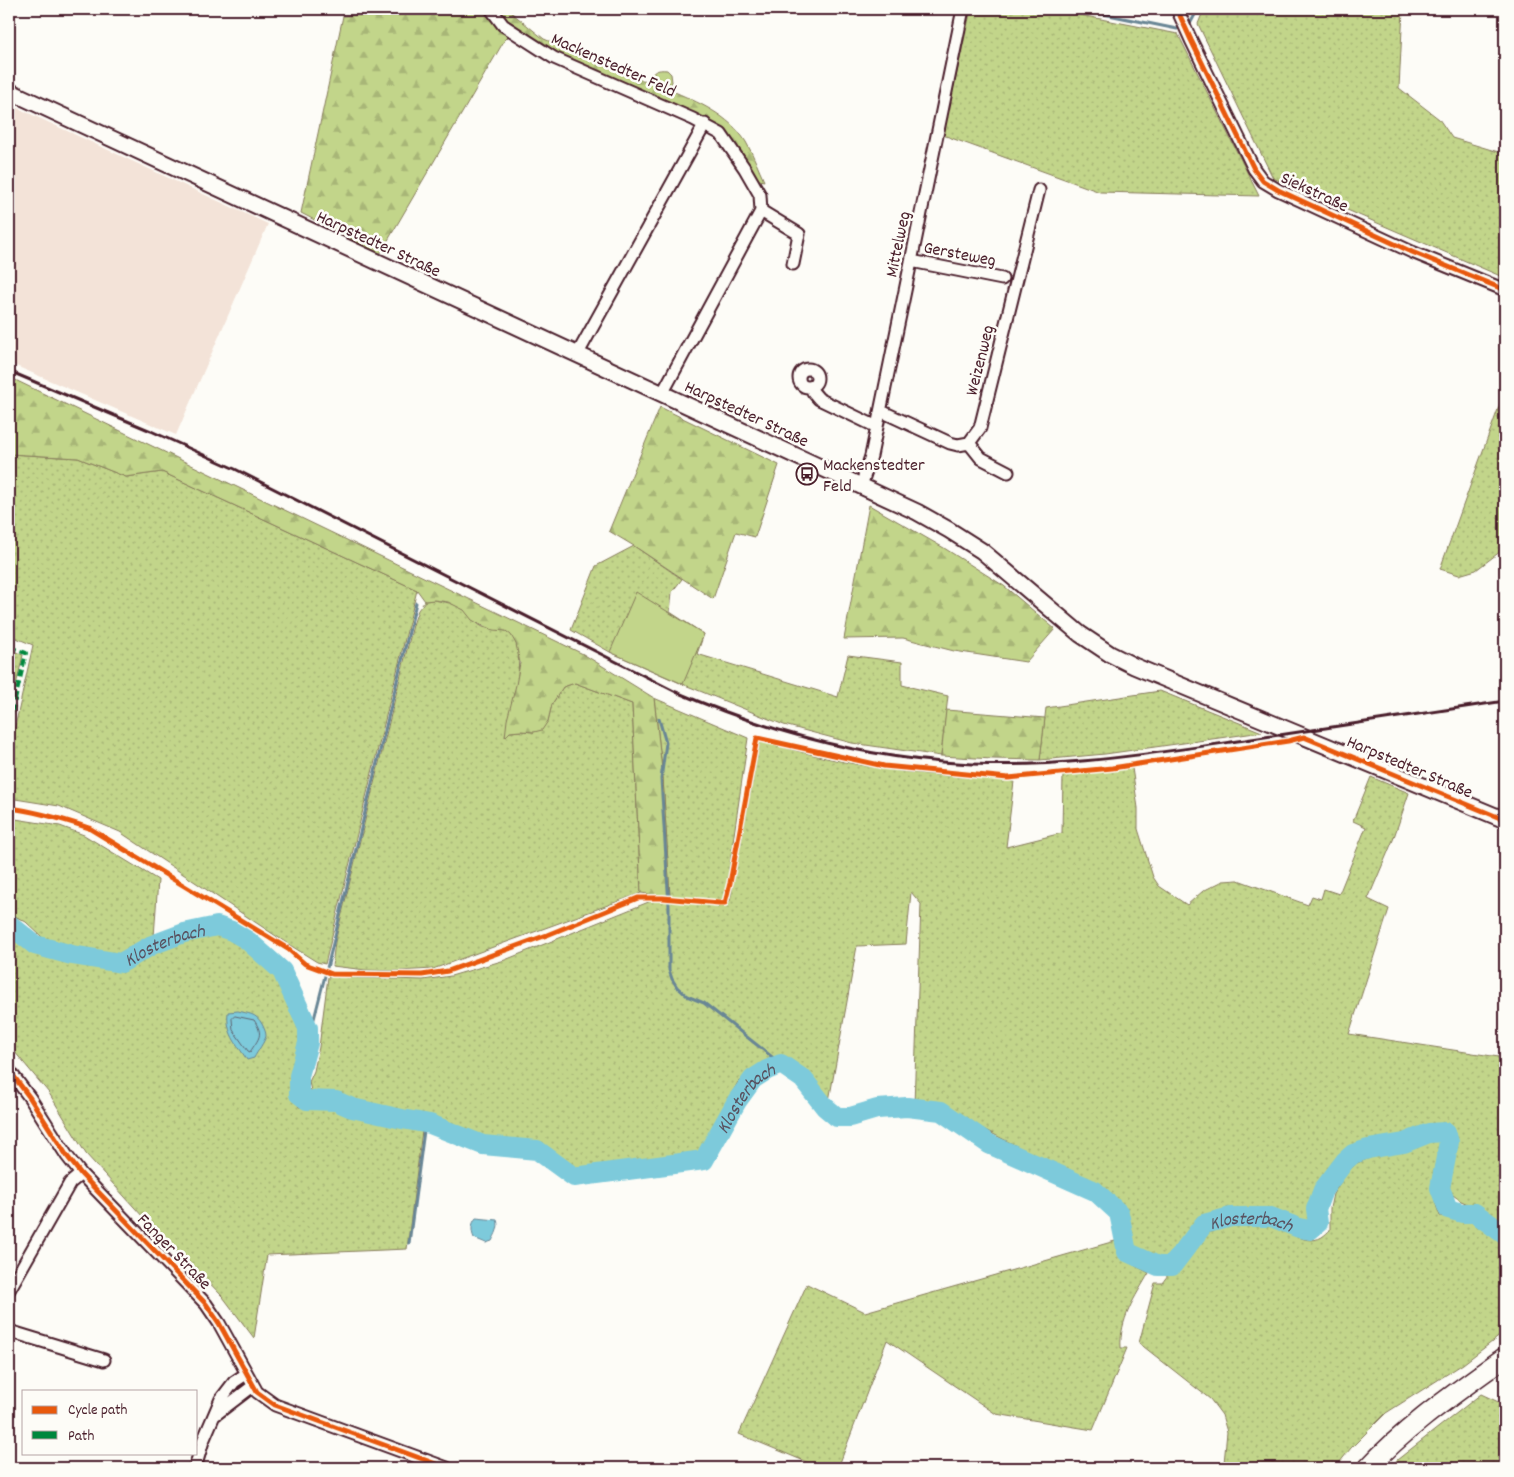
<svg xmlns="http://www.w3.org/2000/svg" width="1514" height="1477" font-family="Dekko,sans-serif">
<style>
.built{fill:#f3e3d8}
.grass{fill:url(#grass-dots);stroke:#867a5a}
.forest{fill:url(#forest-firs);stroke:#867a5a}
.pitch{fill:#c2d58a;stroke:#867a5a}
.water{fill:#7dcadb;stroke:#698695}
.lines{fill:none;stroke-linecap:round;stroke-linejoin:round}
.shore{stroke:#5e6371;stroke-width:1}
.stream{stroke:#698695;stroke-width:3}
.river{stroke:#7dcadb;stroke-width:20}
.minor-casing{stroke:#4a1f2b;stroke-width:15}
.tertiary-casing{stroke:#4a1f2b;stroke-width:19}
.primary-casing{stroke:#4a1f2b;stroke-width:22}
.minor{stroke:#fdfcf7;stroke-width:11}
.tertiary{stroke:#fdfcf7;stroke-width:15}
.primary{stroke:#fdfcf7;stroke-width:19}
.rail{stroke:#4a1f2b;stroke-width:3}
.quiet{stroke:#00873e;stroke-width:4;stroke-dasharray:8 4;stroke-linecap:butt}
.cycleway-casing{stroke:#fdfcf7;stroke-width:8}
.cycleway{stroke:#e8590c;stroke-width:5}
.labels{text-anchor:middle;stroke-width:5;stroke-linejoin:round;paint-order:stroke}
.street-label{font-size:18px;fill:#4a1f2b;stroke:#fdfcf7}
.poi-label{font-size:18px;fill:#4a1f2b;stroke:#fdfcf7;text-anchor:start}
.water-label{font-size:19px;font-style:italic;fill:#595260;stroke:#fdfcf7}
</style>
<defs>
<pattern id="grass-dots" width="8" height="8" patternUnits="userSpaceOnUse" patternTransform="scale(1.25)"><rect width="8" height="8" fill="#c2d58a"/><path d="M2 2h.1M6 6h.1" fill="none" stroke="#a8b677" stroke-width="1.8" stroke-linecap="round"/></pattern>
<pattern id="forest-firs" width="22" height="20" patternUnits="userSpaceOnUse" patternTransform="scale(1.25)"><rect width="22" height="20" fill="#c2d58a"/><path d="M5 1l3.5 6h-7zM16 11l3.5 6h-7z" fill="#a8b677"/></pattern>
</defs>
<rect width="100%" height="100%" fill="#fdfcf7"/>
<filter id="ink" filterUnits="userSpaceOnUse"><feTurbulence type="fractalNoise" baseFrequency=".02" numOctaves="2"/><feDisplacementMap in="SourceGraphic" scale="10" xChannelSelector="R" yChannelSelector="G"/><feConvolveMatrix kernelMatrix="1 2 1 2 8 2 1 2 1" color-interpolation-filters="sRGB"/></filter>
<g filter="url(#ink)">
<!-- built -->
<path class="built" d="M9,104L268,224L176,435L9,363Z"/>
<!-- grass -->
<path class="grass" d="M971,9H1049L1178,34L1259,196L1100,192L943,135Z
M1204,9H1403L1399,88L1439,119L1452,138L1505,154V278L1273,178L1198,24Z
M1505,390V548L1476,570L1459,575L1440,569Z
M9,454L78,458L126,477L162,472L417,590L325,964L317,962L285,942L120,832L59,806L9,798V754L33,645L9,635Z
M634,546L682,579L672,592L670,612L704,634L697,654L838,697L848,655L902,662V685L948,696L941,756L852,743L784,725L680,683L610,652L571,630L596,566Z
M434,600C444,602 455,603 463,609C471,615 473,622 483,627C491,630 506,628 512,635C528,656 511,712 506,736L510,732L521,731L534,732L548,721L552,704L563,687L575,683L632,704L641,893L433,969L399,971L366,970L332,966L335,942L413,625L418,610L425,601Z
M9,649L23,655L9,716Z
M1160,691L1262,732L1105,754L1040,760L1046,708Z
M654,698L748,738L725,897L721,902L670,897L663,778Z
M760,741C797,751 834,761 872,767C919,775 967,777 1014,781L1006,847L1062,833L1063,775L1132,768L1138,808V829L1153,877L1159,886L1187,905L1203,891L1223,881L1238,880L1308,905L1312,896L1321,899L1324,889L1339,894L1366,827L1353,821L1371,777L1409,793L1393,840L1368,899L1389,909L1349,1034L1505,1058V1225L1489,1213L1461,1201L1449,1192L1452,1168L1456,1147L1453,1131L1442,1126L1394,1140L1359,1146L1327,1176L1314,1194L1313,1209L1315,1217L1308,1222L1276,1213L1235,1215L1205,1221L1175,1259L1162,1263L1131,1251L1122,1211L1099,1188L944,1109L914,1105L921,904L911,892L906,944L857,946L829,1101L807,1075L781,1059L775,1058L761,1065L738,1082L699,1154L575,1173L539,1147L483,1139L434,1120L359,1106L341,1100L312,1095L309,1082L314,1071L319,1047L328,977L423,980L451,976L505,960L656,899L725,905L730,901Z
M9,818L60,826L84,835L158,880L154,937L118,954L78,949L43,938L26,922L9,913Z
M9,930C16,934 20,943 29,947C47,956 81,961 102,964C109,965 117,968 124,967C135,967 143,960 152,955C170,944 208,925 230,934C236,936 243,942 248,946C258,953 276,968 281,978C289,994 305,1027 303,1046C301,1071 286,1080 299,1107L314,1106L333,1108L422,1131L407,1249L267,1255L254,1338L223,1297L193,1266L163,1239L86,1154L49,1093L9,1045Z
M1437,1138L1441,1143C1433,1173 1428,1186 1440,1216L1474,1222L1501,1242L1505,1243V1332L1463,1364L1386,1413L1351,1448L1335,1468H1222L1224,1463L1227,1432L1222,1415L1210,1399L1139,1343L1155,1283H1162C1172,1270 1191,1242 1204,1235C1221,1227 1242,1222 1260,1223C1279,1224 1304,1248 1322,1237C1325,1235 1328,1232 1330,1230V1208L1333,1194L1347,1172L1357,1163L1375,1156L1398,1151Z
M1115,1241L1119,1253L1126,1261L1149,1273C1135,1297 1119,1320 1121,1348H1127L1093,1430L996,1414L887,1340L838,1468H821L739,1434L807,1284L865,1312Z
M1481,1394L1505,1405V1468H1390L1397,1460Z"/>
<!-- forest -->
<path class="forest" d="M474,9H507L544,39L642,80L649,81C652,71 657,69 667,70L671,74L672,82L670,90C698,102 729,115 746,142C753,154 758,168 764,181L754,179L724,133L597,75L514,31L504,41L380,254L301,213L343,16Z
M9,377L583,654L654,698L663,778L670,897L641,893L632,704L575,683L563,687L552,704L548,721L542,730L534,732L521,731L510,732L505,737L507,720L516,685L520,663L516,644L511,635L506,631L493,630L481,625L472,620L464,610L448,602L434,600L425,601L417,590L162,472L126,477L78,458L9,454Z
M660,407L779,465L755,537L736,532L713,599L634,546L609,531Z
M869,505L944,548L1004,586L1055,629L1026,662L954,651L903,638L844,639Z
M946,710L1045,718L1040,760L993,759L941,756Z"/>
<!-- pitch -->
<path class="pitch" d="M636,592L704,634L683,684L610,652Z"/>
<!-- water -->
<path class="water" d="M238,1011C249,1014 256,1013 262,1024C264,1028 266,1032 266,1036C265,1041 257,1052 254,1058L247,1060C236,1042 226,1034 228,1012Z
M476,1218L497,1220C500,1227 495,1235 492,1241L486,1243L474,1238C471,1231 471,1224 476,1218Z"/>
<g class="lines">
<!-- shore -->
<path class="shore" d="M235,1016L254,1020C264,1035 259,1038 250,1052L248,1051L233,1030L232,1019Z"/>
<!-- stream -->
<path class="stream" d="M1079,9L1177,29
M1191,22L1198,9
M659,719L666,743L661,779L669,906V970L672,979L677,987L687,996L704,1003L781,1064
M308,1028L314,1019L329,960L416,603
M409,1243L425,1123"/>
<!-- river -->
<path class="river" id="s1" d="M9,924L35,945L72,955L121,963L152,945L184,933L217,926L232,931L246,939L282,971L308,1028V1043L299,1076V1094L307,1100L336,1101L352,1108L402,1119L430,1124L483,1145L537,1150L574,1177L704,1160L737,1101L753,1079L767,1070L781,1064L803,1079L825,1107L837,1117H850L877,1109L907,1107L941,1111L989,1144L1095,1191L1119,1213L1127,1252L1158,1266H1172L1204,1224L1231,1217H1271L1299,1228L1310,1230L1318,1223L1316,1209L1323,1190L1345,1161L1353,1154L1368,1149L1404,1143L1429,1133L1446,1132L1449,1142L1440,1188L1448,1209L1462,1213H1475L1505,1235"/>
<!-- minor casing -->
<g class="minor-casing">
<path id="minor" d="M491,9L503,25L554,58L693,119L721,134L745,169L760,195L761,211L662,394
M1177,9L1191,40L1254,169L1263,181L1278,190L1412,252L1505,290
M761,211L799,234L793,264
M911,261L1002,279
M577,355L705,124
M799 378a9 9 0 1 1 18 0a9 9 0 1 1-18 0Z
M811,387L813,392L819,399L877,427
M881,411L950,443L958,445L969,443L980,428L1039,190
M969,443L981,458L1008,472
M861,486L871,456L963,9
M9,1070L30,1098L67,1156L81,1174L206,1304L219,1323L257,1392L275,1405L447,1468
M9,1290L70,1183L81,1174
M9,1331L104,1360
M215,1415L253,1386
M195,1468L203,1441L221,1399L234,1382L246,1374"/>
</g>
<!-- tertiary casing -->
<g class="tertiary-casing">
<path id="tertiary" d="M9,91L917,512L949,530L982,551L1080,634L1110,654L1134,666L1505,820"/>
</g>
<!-- primary casing -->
<g class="primary-casing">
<path id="primary" d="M1368,1468C1408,1425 1457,1392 1505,1357"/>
</g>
<!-- minor -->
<use href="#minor" class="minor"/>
<!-- tertiary -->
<use href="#tertiary" class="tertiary"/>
<!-- primary -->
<use href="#primary" class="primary"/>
<!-- rail -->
<path class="rail" d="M9,371L151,431L235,469L676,692C762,729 848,754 942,762C1045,771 1143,755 1245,740C1332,727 1419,714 1505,701"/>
<!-- quiet -->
<path class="quiet" d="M9,647L26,653L9,726"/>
<!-- cycleway casing -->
<g class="cycleway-casing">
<path id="cycleway" d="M1177,9L1191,40L1254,169L1263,181L1278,190L1412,252L1505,290
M9,808C36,811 62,819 89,828L288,949L305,964L332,974L422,975L448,971L547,935L638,898H663L719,903H725L730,883L757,738L884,766L1008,778L1112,768L1288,741L1304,737L1505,820
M9,1070L30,1098L67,1156L81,1174L206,1304L219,1323L257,1392L275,1405L447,1468"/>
</g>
<!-- cycleway -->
<use href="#cycleway" class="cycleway"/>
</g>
</g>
<!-- icons -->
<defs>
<g id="bus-ring" transform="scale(1.125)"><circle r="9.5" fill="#fdfcf7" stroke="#4a1f2b" stroke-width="1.5"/><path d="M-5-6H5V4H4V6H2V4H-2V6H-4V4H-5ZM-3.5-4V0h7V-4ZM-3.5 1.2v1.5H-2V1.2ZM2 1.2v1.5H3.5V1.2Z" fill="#4a1f2b"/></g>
</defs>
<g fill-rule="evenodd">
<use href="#bus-ring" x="807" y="474"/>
</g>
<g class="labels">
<!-- street labels -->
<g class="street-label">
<text transform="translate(614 64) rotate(24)" y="6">Mackenstedter Feld</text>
<text transform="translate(1315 191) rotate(25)" y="6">Siekstraße</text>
<text transform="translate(379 243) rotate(25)" y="6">Harpstedter Straße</text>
<text transform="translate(897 244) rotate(-78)" y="6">Mittelweg</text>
<text transform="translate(960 253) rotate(11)" y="6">Gersteweg</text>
<text transform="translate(979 360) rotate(-76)" y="6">Weizenweg</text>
<text transform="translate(747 413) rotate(25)" y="6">Harpstedter Straße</text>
<text transform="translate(1410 766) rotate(23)" y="6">Harpstedter Straße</text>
<text transform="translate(175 1251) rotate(46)" y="6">Fanger Straße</text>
</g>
<!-- poi labels -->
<g class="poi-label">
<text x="823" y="470">Mackenstedter<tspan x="823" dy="21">Feld</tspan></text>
</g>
<!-- water labels -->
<g class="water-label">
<text dy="7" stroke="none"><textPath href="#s1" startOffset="169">Klosterbach</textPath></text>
<text dy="7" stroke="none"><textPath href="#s1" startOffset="935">Klosterbach</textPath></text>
<text dy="7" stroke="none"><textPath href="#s1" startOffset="1565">Klosterbach</textPath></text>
</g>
</g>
<!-- margin -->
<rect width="1514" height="1477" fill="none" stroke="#fdfcf7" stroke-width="30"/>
<rect x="15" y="15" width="1484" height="1447" fill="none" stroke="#4a1f2b" stroke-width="2" filter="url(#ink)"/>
<!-- legend -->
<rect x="22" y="1390" width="175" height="65" fill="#fdfcf7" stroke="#b5a4a5"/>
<rect x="32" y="1406" width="25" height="8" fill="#e8590c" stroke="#b5a4a5"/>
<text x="68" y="1414" font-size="15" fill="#4a1f2b">Cycle path</text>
<rect x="32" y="1431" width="25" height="8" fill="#00873e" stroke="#b5a4a5"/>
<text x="68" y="1440" font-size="15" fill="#4a1f2b">Path</text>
</svg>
